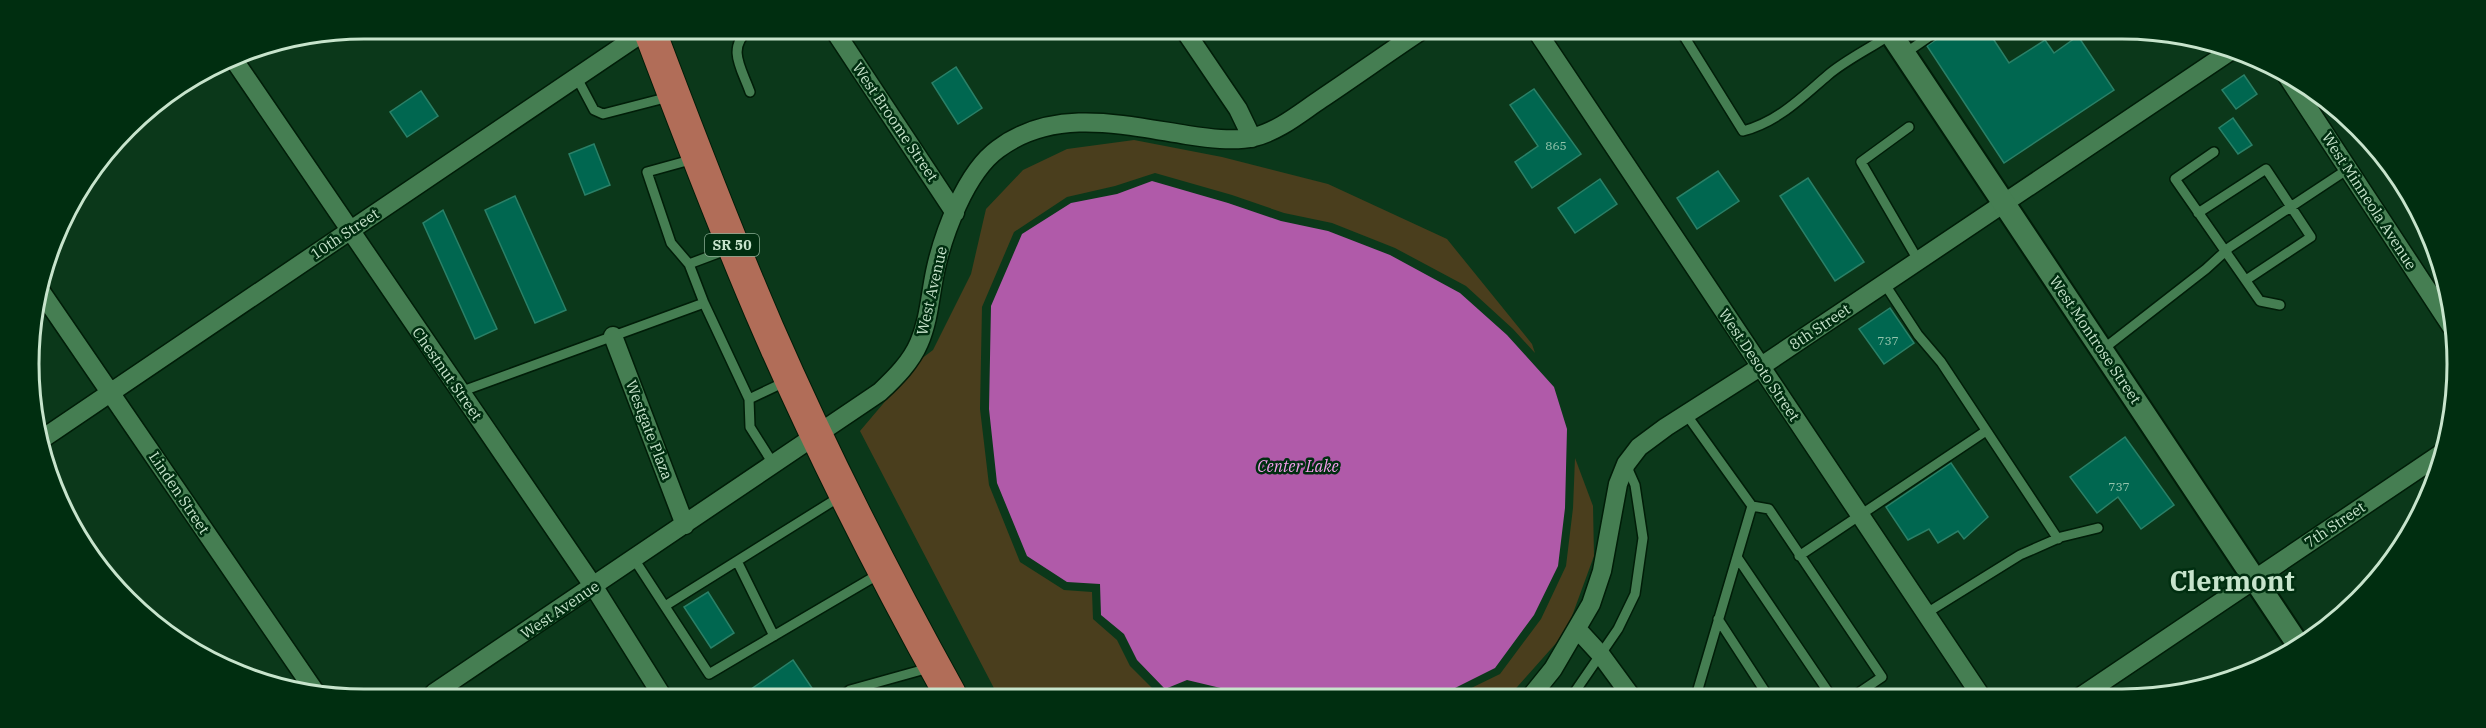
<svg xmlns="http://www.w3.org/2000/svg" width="2486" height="728" font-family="'IBM Plex Serif',serif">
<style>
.green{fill:#4a3e1d}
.water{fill:#b05aa9}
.building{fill:#006750;stroke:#2a8067;stroke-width:1.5}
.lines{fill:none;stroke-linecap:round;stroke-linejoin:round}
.service-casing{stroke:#011d08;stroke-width:12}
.minor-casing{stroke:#011d08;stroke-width:21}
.tertiary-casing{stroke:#011d08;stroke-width:26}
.trunk-casing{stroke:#011d08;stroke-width:34}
.service{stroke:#457e52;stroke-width:9}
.minor{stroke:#457e52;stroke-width:18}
.tertiary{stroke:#457e52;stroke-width:22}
.trunk{stroke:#b16d58;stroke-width:32}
.labels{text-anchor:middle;stroke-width:5;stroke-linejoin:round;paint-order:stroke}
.number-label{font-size:12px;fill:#95c5ad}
.shield{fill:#002e10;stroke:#8bad94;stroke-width:1.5}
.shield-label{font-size:14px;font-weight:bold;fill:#c7e4cc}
.street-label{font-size:15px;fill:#c7e4cc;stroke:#002e10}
.water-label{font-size:16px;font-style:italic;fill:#f59eed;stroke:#002e10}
.town-label{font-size:27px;font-weight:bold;fill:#c7e4cc;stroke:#002e10}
.rim{fill:none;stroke:#c7e4cc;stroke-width:3}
</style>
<rect width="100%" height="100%" fill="#0b381a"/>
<!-- green -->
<path class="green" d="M1134,140L1222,157L1328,184L1447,239L1532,344L1535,353L1513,329L1466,286L1395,248L1332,223L1284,213L1232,195L1155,173L1115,186L1067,197L1014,232L982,307L980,409L989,485L1020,562L1064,590L1092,592L1093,619L1117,640L1130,666L1159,695L997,694L860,431L921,359L933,350L971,274L986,209L1023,170L1067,149Z
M1575,458L1593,506L1594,556L1568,627L1564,630L1566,632L1510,695H1457L1500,674L1541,619L1566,566L1573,508Z"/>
<!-- water -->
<path class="water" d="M1152,181L1228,203L1281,221L1328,231L1390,255L1460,293L1507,335L1554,387L1567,429L1565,508L1558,566L1534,615L1495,668L1441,695H1250L1187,680L1165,689L1137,660L1124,634L1101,615L1100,584L1067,582L1027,556L997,483L989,409L991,306L1022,234L1071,203L1117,194Z"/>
<!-- building -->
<path class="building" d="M1940,34H1990L2009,63L2045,40L2054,53L2078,36L2114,90L2004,163L1927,46L1937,39Z
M956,67L982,108L958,124L932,83Z
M2244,75L2257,94L2236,109L2222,90Z
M1534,89L1581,154L1532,188L1515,162L1538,146L1510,105Z
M421,91L438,116L407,137L390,112Z
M2233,118L2252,145L2238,154L2219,128Z
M594,144L610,185L585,195L569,154Z
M1718,171L1739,201L1697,229L1677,198Z
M1808,178L1864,262L1835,281L1780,196Z
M1600,179L1617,204L1575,233L1558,208Z
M515,196L566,310L535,323L485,210Z
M443,210L497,329L475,339L423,223Z
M1890,308L1914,343L1884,364L1859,329Z
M2125,437L2174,505L2141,529L2118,497L2097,513L2070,477Z
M1951,463L1988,517L1964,539L1958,531L1938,543L1929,529L1908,540L1886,507Z
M708,592L734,633L711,648L684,607Z
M793,660L816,694H744Z"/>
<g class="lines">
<!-- service casing -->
<g class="service-casing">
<path id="service" d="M749,30C726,48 742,69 750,92
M1682,33L1743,131C1779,121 1801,98 1828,75C1847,59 1871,48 1891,34
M2063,34H2072
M1904,54L1933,34
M577,78L594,110L603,114L669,97
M1909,127L1861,162L1918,260
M2214,152L2175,179L2260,301L2280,305
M2198,213L2266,169L2311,237L2246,280
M689,264L671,243L647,172L694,159
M1884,283L1918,335L1941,362L2058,539
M704,303L689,264L729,249
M2102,350L2206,269L2230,247L2348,169
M460,392L704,303L749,399L750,427L774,465
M749,399L787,381
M1686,414L1752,506L1696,696
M1752,506L1769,509L1882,677L1854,696
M1799,556L1986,431
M1737,557L1831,696
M634,559L709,674L879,574
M737,561L774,636
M665,606L841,496
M1925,614L2020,555L2061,537L2098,528
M1718,619L1768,696
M845,694L850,690L929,668
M1572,696L1618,629L1635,594L1643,538L1635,485L1627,467"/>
</g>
<!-- minor casing -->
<g class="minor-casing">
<path id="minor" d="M834,30L955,213
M1185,31L1238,109L1252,138
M1538,33L1981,696
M232,57L594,587L661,694
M2287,76L2451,326
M42,293L316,693
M613,336L685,525
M42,439L648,29
M1578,630L1601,655L1631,696
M434,693L880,392C895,378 911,362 919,343C929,320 930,296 935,272C943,234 966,172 998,149C1054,107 1123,125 1187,135C1207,138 1234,142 1254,137C1279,131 1300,113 1321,99C1354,77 1386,54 1419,32
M1532,695L1553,669L1591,604L1602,571L1618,484L1626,464L1639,447L1666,427L1760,367L2229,52
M2080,697L2442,453"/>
</g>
<!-- tertiary casing -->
<g class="tertiary-casing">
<path id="tertiary" d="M1891,34L2299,646"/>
</g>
<!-- trunk casing -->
<g class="trunk-casing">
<path id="trunk" d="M649,29C687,130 725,230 768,329C822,453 884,575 950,694"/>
</g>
<!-- service -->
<use href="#service" class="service"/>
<!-- minor -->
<use href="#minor" class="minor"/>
<!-- tertiary -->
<use href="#tertiary" class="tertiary"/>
<!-- trunk -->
<use href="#trunk" class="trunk"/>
</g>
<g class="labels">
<!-- number labels -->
<g class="number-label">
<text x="1556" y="150">865</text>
<text x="1888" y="345">737</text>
<text x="2119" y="491">737</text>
</g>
<!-- shield labels -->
<rect class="shield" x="705" y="234" width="54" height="22" rx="4.5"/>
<g class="shield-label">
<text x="732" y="250">SR 50</text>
</g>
<!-- street labels -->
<g class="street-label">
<text transform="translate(895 122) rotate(56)" y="5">West Broome Street</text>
<text transform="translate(2369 201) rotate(57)" y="5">West Minneola Avenue</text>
<text transform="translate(345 234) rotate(-34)" y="5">10th Street</text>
<text transform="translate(932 291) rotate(-77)" y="5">West Avenue</text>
<text transform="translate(1820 327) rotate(-34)" y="5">8th Street</text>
<text transform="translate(2095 340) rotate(56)" y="5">West Montrose Street</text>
<text transform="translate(1759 365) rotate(56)" y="5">West Desoto Street</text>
<text transform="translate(447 374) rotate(55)" y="5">Chestnut Street</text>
<text transform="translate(649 430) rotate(69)" y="5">Westgate Plaza</text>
<text transform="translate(179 493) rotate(56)" y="5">Linden Street</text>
<text transform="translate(2335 525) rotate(-34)" y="5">7th Street</text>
<text transform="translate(560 610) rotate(-34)" y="5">West Avenue</text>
</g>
<!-- water labels -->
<g class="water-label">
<text x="1298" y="472">Center Lake</text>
</g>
<!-- town labels -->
<g class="town-label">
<text x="2232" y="591">Clermont</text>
</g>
</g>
<!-- crop -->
<path d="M0 0H2486V728H0ZM364 39H2122A325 325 0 0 1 2447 364V364A325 325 0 0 1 2122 689H364A325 325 0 0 1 39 364V364A325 325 0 0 1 364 39Z" fill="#002e10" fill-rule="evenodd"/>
<path class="rim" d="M364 39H2122A325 325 0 0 1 2447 364V364A325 325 0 0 1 2122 689H364A325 325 0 0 1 39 364V364A325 325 0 0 1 364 39Z"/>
</svg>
